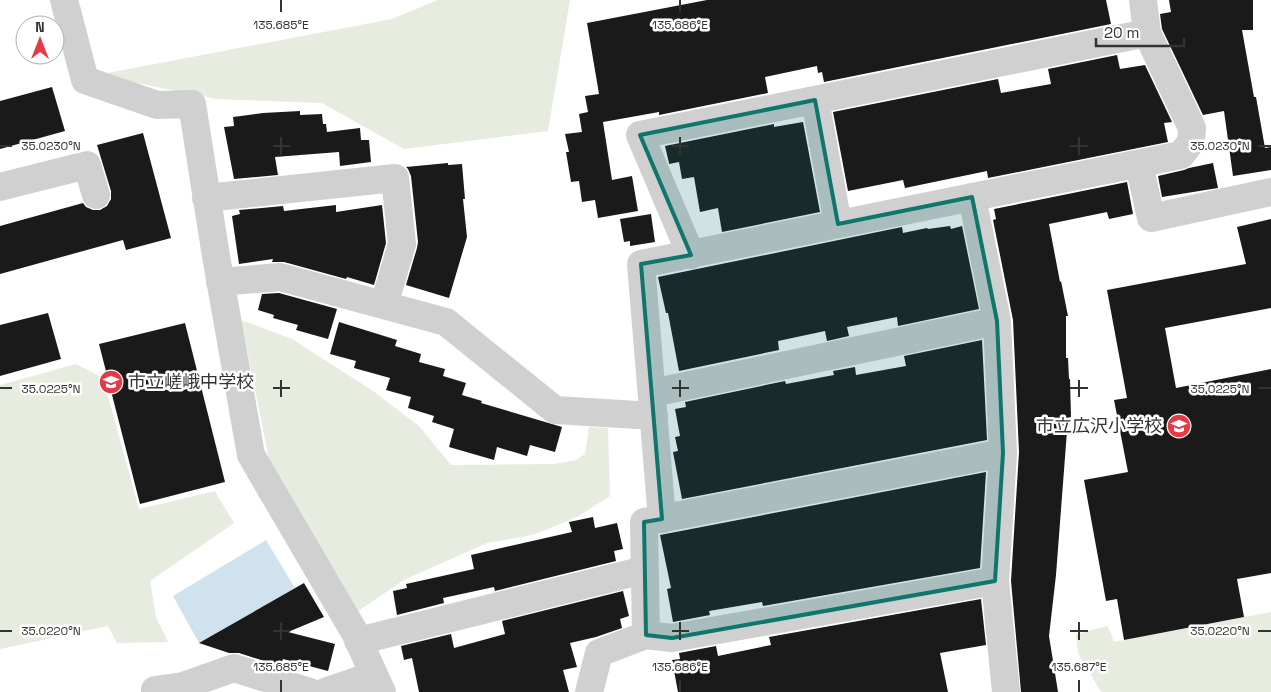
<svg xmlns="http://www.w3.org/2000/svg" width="1271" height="692" font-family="'Space Grotesk','Noto Sans JP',sans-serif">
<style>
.green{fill:#e6ecdf}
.water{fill:#cfe2ee}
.building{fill:#1a1a1a}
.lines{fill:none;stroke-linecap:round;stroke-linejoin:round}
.minor{stroke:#d0d0d0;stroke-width:28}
.marked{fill:#0f766e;fill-opacity:0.2;stroke:#0f766e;stroke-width:4;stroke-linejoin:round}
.ticks{fill:none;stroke:#333;stroke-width:2}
.labels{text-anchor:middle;stroke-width:5;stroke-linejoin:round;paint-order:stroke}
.poi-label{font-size:18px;fill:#333;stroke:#fff;text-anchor:start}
.ticks-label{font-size:12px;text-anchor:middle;fill:#333;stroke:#fff;stroke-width:5;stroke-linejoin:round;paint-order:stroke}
</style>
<rect width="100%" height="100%" fill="#fff"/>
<!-- green -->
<path class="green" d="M438,0H570L548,131L404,149L322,103L217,99L97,75L392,19Z
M241,320L292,339L373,391L419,426L451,465L554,464L576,460L585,454L589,427L608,428L610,496L577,517L533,535L487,543L404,580L358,611L269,459Z
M76,364L103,378L139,509L215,491L234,523L150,581L156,617L168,642L117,643L108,626L0,649V385Z
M1271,612V692H1101L1078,653L1076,634L1108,626L1114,642Z"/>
<!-- water -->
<path class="water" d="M266,540L295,588L199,643L173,596Z"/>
<!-- building -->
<path class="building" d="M707,0H1106L1111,24L824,82L822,72L818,73L817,66L765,77L768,93L659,115V112L603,122L612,180L632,176L638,211L598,218L595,200L582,202L579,181L571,182L566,152H569L565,134L582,132L579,114L588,112L585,96L599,94L587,23Z
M1169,0H1253V30H1242L1254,97H1256L1265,148L1271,147V170L1233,176L1224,111L1203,115L1162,29L1160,14L1171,12Z
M1117,55L1120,69L1145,65L1172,122L1164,123L1168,142L988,178L987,171L905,188L903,180L848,191L833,112L998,79L1001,93L1051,84L1048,69Z
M52,87L65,131L0,149V101Z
M300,111V115L322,114L323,124H326L327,132L360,128L361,140H369L371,162L340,166L339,152L275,157L278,175L234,179L224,127L234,126L233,117L263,113Z
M803,122L820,212L722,232L718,208L700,212L694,177L682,179L679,162L669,164V163L665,146L774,124V127Z
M143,133L171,238L126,250L123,240L0,274V226L83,203L86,207L93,210H100L107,206L111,199V191L97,145Z
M448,163V165L462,164L465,199H463L467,237L449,298L406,285L417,248L418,242L411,176L408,169L406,167Z
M1213,163L1218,188L1162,197L1158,176L1184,170L1189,168Z
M1127,182L1133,214L1109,219L1107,212L1049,224L1060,282L1061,281L1068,316H1066V358H1068L1069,379H1070L1071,417L1068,418L1056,575L1049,636L1058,692H1021L1011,581L1019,452L1013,320L993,220L996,219L994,209Z
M336,205V212L382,205L386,243L374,285L347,277L346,279L284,262H272L273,259L239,264L232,216L240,214L239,210L283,206L284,211Z
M651,214L655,242L630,246V241L624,242L620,219Z
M1271,219V308L1165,328L1176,388L1271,369V573L1237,579L1244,617L1124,640L1117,599L1106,601L1084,480L1128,472L1114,400L1127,398L1107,290L1246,264L1237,227Z
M950,226L951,229L962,226L979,309L898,326L897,317L847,327L849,336L827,341L825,331L778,341L779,350L679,371L668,313H666L658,277L902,227L903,233L927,228L928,229Z
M279,293L337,309L328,339L296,330L298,325L273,318L274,315L258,310L262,294Z
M48,313L61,359L0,376V325Z
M339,322L397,340L395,346L421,354L419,362L445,369L443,376L466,383L462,395L482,401L481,403L562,427L555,452L530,445L527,456L497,447L494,460L449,447L454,429L432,422L434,416L408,408L411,397L386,390L390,378L354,368L356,361L330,354Z
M185,323L225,482L140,504L99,344Z
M982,340L987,440L682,499L673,452L678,451L675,437L680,436L675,409L686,407L685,402L785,381L786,384L834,375L833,371L855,367L856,375L906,366L904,356Z
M986,472L980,568L763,606L762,602L709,611L710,615L673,622L667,589L671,588L660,535Z
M593,517L595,528L617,523L623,549L614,551L616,561L495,591L494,587L443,598L444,603L397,615L393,591L407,588L406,584L474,569L471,555L572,532L569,522Z
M304,583L324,617L288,632L335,644L328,671L283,659L280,666L239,653H229L199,643Z
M623,591L629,616L620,619L622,628L596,637L570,643L577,667L563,670L569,692H419L412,658L404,660L401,646L451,634L454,648L505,634L502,621Z
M981,599L986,645L940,653L948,692H678L672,660L680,659L679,653L716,646L718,656L771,645L769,637Z"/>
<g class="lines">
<!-- minor -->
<path class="minor" d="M64,0L85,80L157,105L192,104L216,256L251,455L355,633L382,692
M815,100L838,224
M1139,164L1151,218L1271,192
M0,187L87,165L96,195
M972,197L997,321L1003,453L995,581L1006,692
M206,198L395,178L402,244L384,305
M691,255L640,135L1147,33
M220,282L280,277L446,322L555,410L654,416
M652,393L997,321
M662,519L641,264L1181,155L1191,142L1192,128L1147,33L1143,0
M646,635L644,522L1003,453
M358,641L644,570
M155,692V690L183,686L234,668L310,692
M325,692L374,675
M589,692L599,653L646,635L672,638L995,581"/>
</g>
<!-- marked area -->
<path class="marked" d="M815,100L838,224L972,197L997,321L1003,453L995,581L672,638L646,635L644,522L662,519L641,264L691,255L640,135Z"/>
<!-- ticks -->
<path class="ticks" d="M281,0V12M680,0V12M281,137V155M680,137V155M1079,137V155M0,146H12M273,146H290M672,146H689M1070,146H1088M1258,146H1271M281,380V397M680,380V397M1079,380V397M0,388H12M273,388H290M672,388H689M1070,388H1088M1258,388H1271M281,622V640M680,622V640M1079,622V640M0,631H12M273,631H290M672,631H689M1070,631H1088M1258,631H1271M281,680V692M680,680V692M1079,680V692"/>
<!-- icons -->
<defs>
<g id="school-disc" transform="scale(1.25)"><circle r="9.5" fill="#e63946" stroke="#fff"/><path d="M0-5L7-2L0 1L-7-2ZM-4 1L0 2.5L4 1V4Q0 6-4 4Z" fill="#fff"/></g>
</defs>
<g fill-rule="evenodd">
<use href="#school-disc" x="111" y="382"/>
<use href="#school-disc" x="1179" y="426"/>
</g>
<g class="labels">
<!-- poi labels -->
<g class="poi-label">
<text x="128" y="388">市立嵯峨中学校</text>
<text x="1162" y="432" text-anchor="end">市立広沢小学校</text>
</g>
</g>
<g class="ticks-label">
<text x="281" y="29">135.685°E</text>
<text x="680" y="29">135.686°E</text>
<text x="51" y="150">35.0230°N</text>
<text x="1220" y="150">35.0230°N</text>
<text x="51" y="393">35.0225°N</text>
<text x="1220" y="393">35.0225°N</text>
<text x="51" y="635">35.0220°N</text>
<text x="1220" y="635">35.0220°N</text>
<text x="281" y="671">135.685°E</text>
<text x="680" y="671">135.686°E</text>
<text x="1079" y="671">135.687°E</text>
</g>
<!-- north arrow -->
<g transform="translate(40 40)"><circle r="24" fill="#ffffff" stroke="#adadad"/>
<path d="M0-4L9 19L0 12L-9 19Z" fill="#e63946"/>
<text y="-8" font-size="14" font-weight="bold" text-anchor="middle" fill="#333333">N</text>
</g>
<!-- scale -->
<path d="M1096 38v8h88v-8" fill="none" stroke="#333333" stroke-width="2.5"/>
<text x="1104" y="38" font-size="15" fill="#333333" stroke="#ffffff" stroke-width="4" paint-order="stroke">20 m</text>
</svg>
